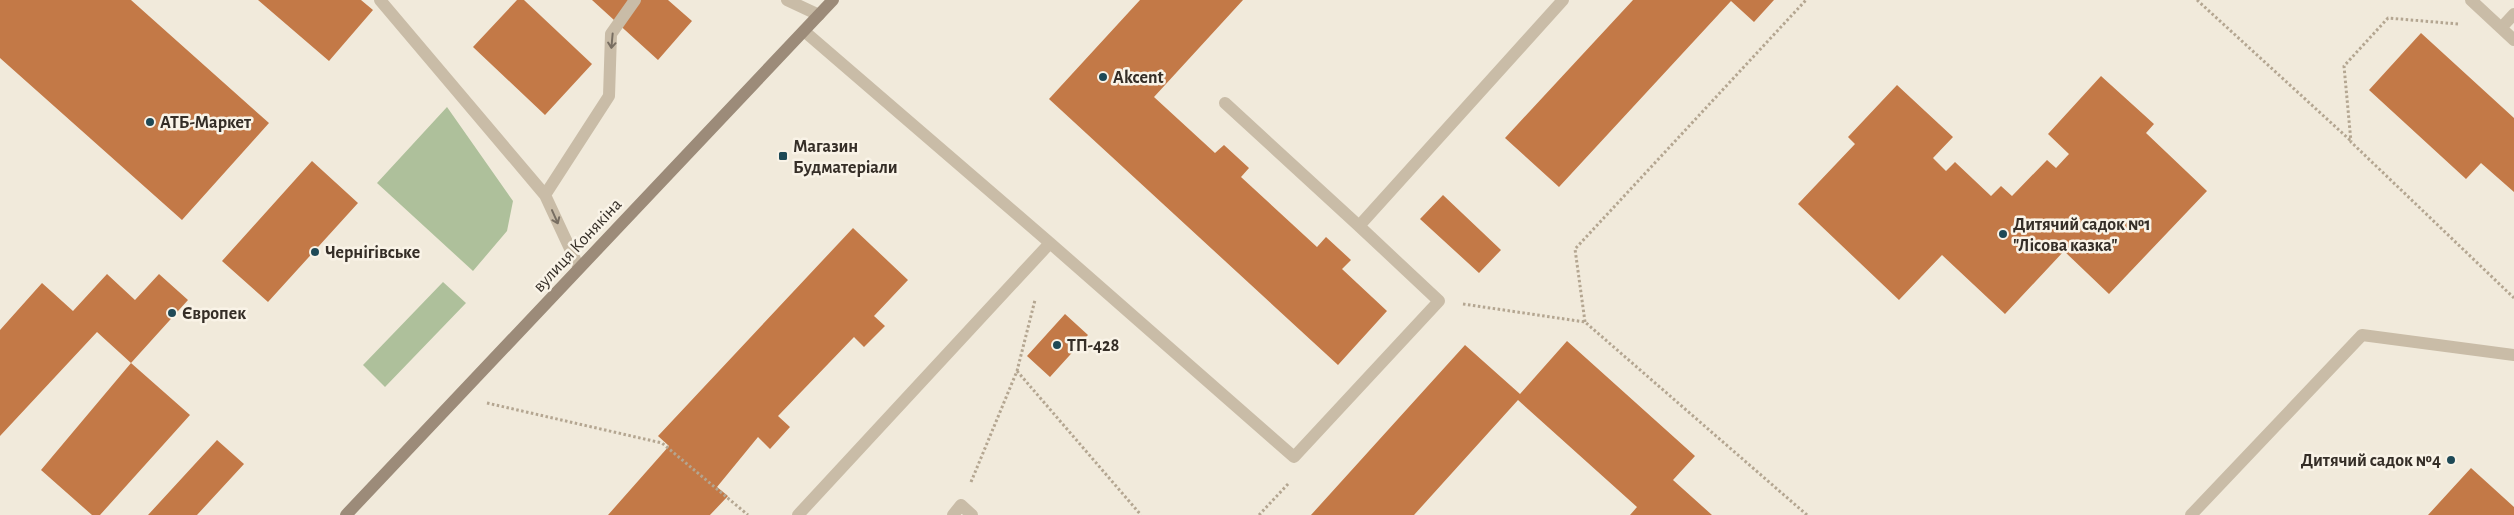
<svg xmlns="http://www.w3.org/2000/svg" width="2514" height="515" font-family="'Alegreya Sans',sans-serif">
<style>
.green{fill:#aec09b}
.building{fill:#c37947}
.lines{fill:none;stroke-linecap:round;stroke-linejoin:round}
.path{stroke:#b4a691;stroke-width:3;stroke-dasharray:2.5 2.5;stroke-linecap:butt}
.service{stroke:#c9bca7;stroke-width:12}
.secondary{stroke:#9c8b79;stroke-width:12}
.oneway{stroke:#786e61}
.poi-dot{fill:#1e4956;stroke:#f9f3e7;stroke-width:2}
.labels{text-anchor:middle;stroke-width:5;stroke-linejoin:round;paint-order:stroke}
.poi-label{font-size:18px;font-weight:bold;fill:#352e27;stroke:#f9f3e7;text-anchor:start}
.street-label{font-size:18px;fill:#352e27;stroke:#f9f3e7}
</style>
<rect width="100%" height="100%" fill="#f1eadb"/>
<!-- green -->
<path class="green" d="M447,107L513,201L507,231L473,271L377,183Z
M443,282L466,303L385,387L363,365Z"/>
<!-- building -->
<path class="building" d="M0,0H131L269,123L182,220L0,58Z
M258,0H361L373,10L329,61Z
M517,0H524L592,64L545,115L473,47Z
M592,0H668L692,21L658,60Z
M1140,0H1243L1154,97L1215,153L1224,145L1249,168L1241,177L1317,247L1326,237L1351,260L1342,269L1387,311L1338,365L1049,99Z
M1633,0H1774L1754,22L1731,1L1559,187L1505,138Z
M2421,33L2514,118V192L2481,163L2466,179L2369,90Z
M2101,76L2154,124L2146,133L2207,191L2109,294L2064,251L2005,314L1942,255L1899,300L1798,204L1855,144L1848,137L1897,85L1953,137L1933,158L1946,171L1955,162L1991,196L2001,186L2012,196L2047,160L2056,168L2069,154L2048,134Z
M312,161L358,203L268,302L222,261Z
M1443,195L1501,250L1479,273L1420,219Z
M853,228L908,280L874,316L885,326L864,347L854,337L778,416L790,427L770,449L758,437L717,487L728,496L710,515H608L669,446L658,436Z
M107,274L135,300L159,274L188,300L131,363L97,332L0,436V330L42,283L73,311Z
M1065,314L1088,335L1050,377L1027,356Z
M1567,341L1695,456L1673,480L1712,515H1630L1637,507L1518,400L1414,515H1311L1465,345L1520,394Z
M131,363L190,415L100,515H92L41,470Z
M217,440L244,464L197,515H148Z
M2471,468L2514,507V515H2428Z"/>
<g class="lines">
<!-- path -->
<path class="path" d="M2197,0L2351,141
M2458,24L2388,18L2344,66L2351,142L2514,298
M1463,304L1585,322L1807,515
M1585,322L1575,249L1806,0
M1017,371L1141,515
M487,403L662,443L748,515
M971,482L1017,371L1035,300
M1259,515L1289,483"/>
<!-- service -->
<path class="service" d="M380,0L545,195
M787,0L819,15
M2471,0L2514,40
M2501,28L2514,14
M804,31L1050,243L1294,457L1439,301L1359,226
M1225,103L1359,226L1563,0
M579,268L545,195L609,96L611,34L635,0
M798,515L1050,243
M953,515L961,505L972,515
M2191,515L2362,335L2514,355"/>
<!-- secondary -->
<path class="secondary" d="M346,515L833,0"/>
</g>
<!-- one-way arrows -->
<defs><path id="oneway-shaft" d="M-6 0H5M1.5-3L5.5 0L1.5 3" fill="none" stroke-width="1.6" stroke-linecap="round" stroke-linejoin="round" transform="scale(1.25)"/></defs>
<g class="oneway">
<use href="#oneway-shaft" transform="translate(612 41) rotate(95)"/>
<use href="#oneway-shaft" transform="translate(555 217) rotate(66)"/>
</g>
<!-- markers -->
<g class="poi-dot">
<circle cx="1103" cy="77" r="5"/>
<circle cx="150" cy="122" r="5"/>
<rect x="778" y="151" width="10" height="10" rx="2.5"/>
<circle cx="2003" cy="234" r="5"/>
<circle cx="315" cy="252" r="5"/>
<circle cx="172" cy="313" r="5"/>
<circle cx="1057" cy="345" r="5"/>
<circle cx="2451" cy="460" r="5"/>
</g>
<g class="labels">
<!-- poi labels -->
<g class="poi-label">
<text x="1113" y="83">Akcent</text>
<text x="160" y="128">АТБ-Маркет</text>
<text x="793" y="152">Магазин<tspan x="793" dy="21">Будматеріали</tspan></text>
<text x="2013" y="230">Дитячий садок №1<tspan x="2013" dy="21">"Лісова казка"</tspan></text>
<text x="325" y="258">Чернігівське</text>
<text x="182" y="319">Європек</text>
<text x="1067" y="351">ТП-428</text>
<text x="2441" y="466" text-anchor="end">Дитячий садок №4</text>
</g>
<!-- street labels -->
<g class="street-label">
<text transform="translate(577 245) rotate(-47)" y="6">вулиця Конякіна</text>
</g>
</g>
</svg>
